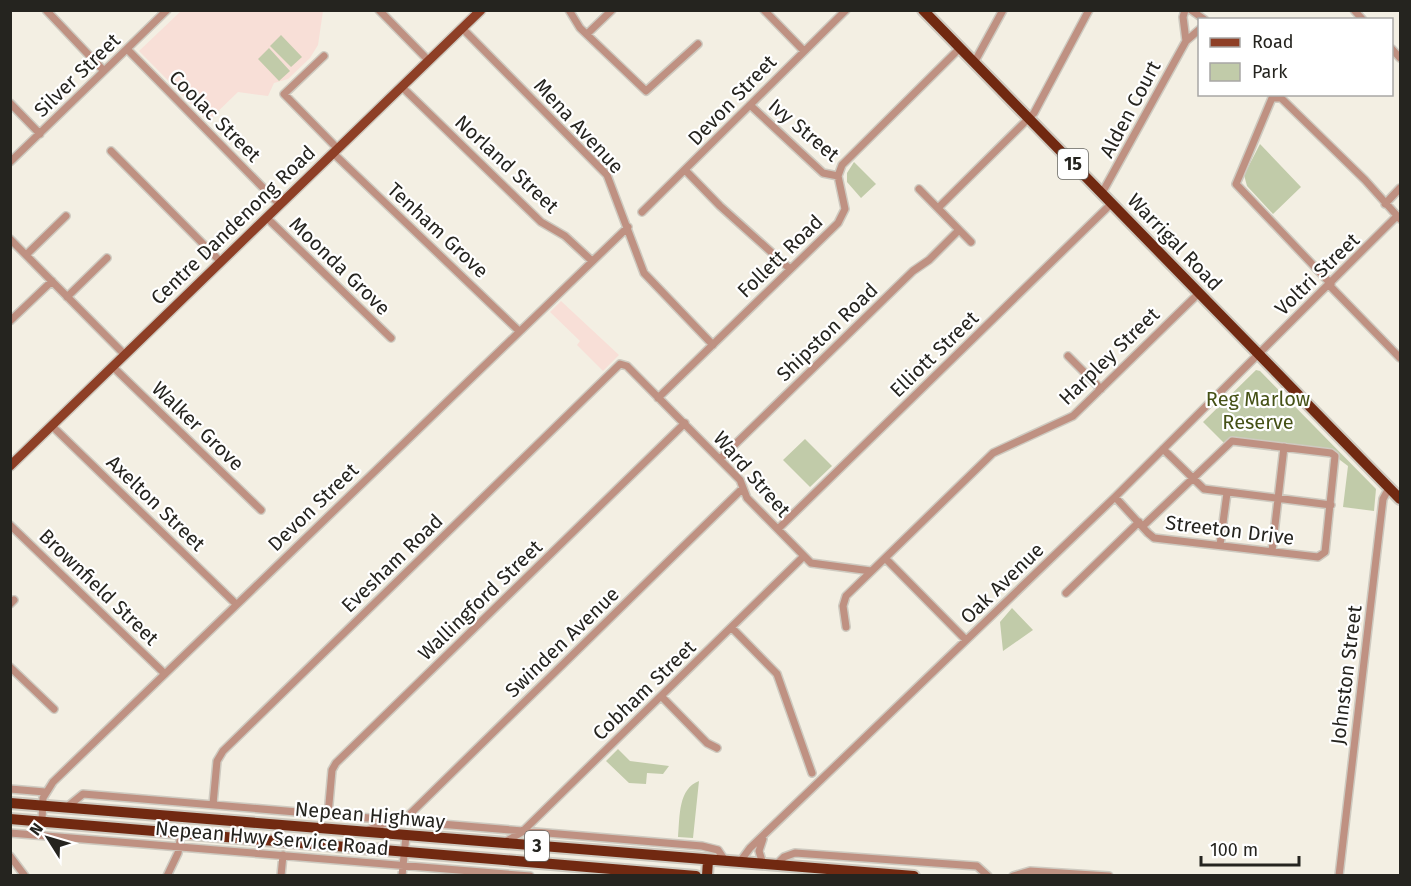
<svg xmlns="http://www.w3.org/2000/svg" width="1411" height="886" font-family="'Fira Sans',sans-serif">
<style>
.education{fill:#f8dfd7}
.green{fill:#c1cba9}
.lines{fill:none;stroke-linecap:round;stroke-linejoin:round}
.minor-casing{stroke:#cecac0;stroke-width:10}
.major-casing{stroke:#cecac0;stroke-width:12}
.highway-casing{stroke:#cecac0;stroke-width:14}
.minor{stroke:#bf9182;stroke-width:7}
.major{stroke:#8e3f26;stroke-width:9}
.highway{stroke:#712911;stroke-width:10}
.labels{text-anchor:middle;stroke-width:4.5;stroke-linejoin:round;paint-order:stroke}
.shield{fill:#fff;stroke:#666662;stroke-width:1.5}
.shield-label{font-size:18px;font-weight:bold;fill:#25241f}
.street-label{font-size:20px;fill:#25241f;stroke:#fff}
.park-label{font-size:20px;fill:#455116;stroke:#fff}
</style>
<rect width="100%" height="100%" fill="#f3efe3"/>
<!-- education -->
<path class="education" d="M181,11H323L318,45L310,58L288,79L274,83L268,96L238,92L208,121L139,51Z
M561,301L619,355L603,371L577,345L580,341L550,312Z"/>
<!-- green -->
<path class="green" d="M281,35L302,57L291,67L270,46Z
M269,48L290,71L279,81L258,59Z
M1260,144L1301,187L1273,214L1247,186L1244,175Z
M854,162L876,184L861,198L847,182V173Z
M1256,370L1260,371L1376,489L1374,511L1343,507L1348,466L1340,460L1332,450L1236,438L1224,443L1203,422Z
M805,439L832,466L810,487L783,460Z
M1012,608L1033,630L1003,651L1000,622Z
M618,749L630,761L669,766L663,774L647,773L646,784L629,783L606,761Z
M699,781L693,838L678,837C680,816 678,789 699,781Z"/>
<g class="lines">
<!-- minor casing -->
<g class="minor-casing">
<path id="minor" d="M46,10L104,71
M379,10L429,61
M569,10L580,28L646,91L698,44
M764,10L804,51
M1185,10L1183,17L1186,41
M1191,10L1205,20
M1354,10L1363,20
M462,28L607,175L644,273L713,345
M587,34L612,10
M127,49L280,205
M1392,49L1400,58
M324,56L284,94L338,149
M974,63L1003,10
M402,87L541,222L565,236L592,261
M10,103L40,134
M750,105L823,173L838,176
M111,151L221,262
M333,153L519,331
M10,162L167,10
M686,171L720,206L790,269
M919,189L971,242
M1102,193L1186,41L1200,29
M1385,204L1400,188
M938,208L1034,113L1089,10
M642,212L846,10
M267,218L391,338
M10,239L125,355
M26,255L66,216
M1331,284L1236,184L1272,98H1281L1365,180L1400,219
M1329,285L1400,358
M67,297L107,258
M10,321L52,281
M1068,356L1101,389
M113,367L261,510
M658,398L838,223L845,209L838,176L842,165L960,48
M52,426L236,604
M1163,449L1204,489L1331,505
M720,459L913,271L929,260L958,231
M1115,497L1148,533L1154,538L1318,557L1325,552L1335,456L1331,453L1232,441L1143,526
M10,525L165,674
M778,529L1112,203
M1220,545L1227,493
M1272,551L1284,447
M885,558L966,640
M1066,593L1139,522
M10,604L14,600
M846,627L843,606L846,596L993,453L1073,416L1199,293
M732,628L777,674L812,773
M10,667L54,709
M661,696L707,743L717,748
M10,789L45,792
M213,804L217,761L223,751L620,364L627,366L740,480L747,498L811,563L871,571
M67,807L83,794L702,846L718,850L726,862
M328,815L332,770L336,763L685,423
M42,821L43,798L53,782L628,227
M407,821L411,813L743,488
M368,830L391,821
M10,833L530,876
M505,842L522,832L804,556
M10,856L25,876
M739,863L750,848L1115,497L1397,216
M763,864L759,851L763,839
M776,865L784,857L795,853L977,866L988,876
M167,876L178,853L181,834
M281,876L283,855
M402,876L406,836
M1013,876L1030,871L1109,876
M1339,876L1383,499L1389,488"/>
</g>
<!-- major casing -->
<g class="major-casing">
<path id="major" d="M10,466L481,10"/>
</g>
<!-- highway casing -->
<g class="highway-casing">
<path id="highway" d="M923,10L1400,499
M10,803L914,876
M10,819L696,876
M707,876L708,860"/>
</g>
<!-- minor -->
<use href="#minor" class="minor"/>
<!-- major -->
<use href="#major" class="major"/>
<!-- highway -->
<use href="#highway" class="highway"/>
</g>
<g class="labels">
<!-- shield labels -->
<g class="shield">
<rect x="1058" y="149" width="30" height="30" rx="4.5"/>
<rect x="525" y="831" width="24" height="30" rx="4.5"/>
</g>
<g class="shield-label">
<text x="1073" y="170">15</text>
<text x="537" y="852">3</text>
</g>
<!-- street labels -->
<g class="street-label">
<text transform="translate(77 75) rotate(-44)" y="7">Silver Street</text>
<text transform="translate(732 100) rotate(-46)" y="7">Devon Street</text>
<text transform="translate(1130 109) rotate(-62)" y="7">Alden Court</text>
<text transform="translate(215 116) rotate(45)" y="7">Coolac Street</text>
<text transform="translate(579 126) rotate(47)" y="7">Mena Avenue</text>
<text transform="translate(804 130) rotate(40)" y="7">Ivy Street</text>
<text transform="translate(507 164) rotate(43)" y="7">Norland Street</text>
<text transform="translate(233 225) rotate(-44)" y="7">Centre Dandenong Road</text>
<text transform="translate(438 230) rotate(43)" y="7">Tenham Grove</text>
<text transform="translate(1175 242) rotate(46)" y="7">Warrigal Road</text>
<text transform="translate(780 256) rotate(-44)" y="7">Follett Road</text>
<text transform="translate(340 266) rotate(44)" y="7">Moonda Grove</text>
<text transform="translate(1317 274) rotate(-44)" y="7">Voltri Street</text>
<text transform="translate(827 332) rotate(-44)" y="7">Shipston Road</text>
<text transform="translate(934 354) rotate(-44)" y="7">Elliott Street</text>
<text transform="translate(1109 356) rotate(-44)" y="7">Harpley Street</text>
<text transform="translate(198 426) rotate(44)" y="7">Walker Grove</text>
<text transform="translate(752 474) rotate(49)" y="7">Ward Street</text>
<text transform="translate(156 503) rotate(44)" y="7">Axelton Street</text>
<text transform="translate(313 507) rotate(-44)" y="7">Devon Street</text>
<text transform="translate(1230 530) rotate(7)" y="7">Streeton Drive</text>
<text transform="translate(392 563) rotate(-44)" y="7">Evesham Road</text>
<text transform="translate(1002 583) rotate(-44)" y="7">Oak Avenue</text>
<text transform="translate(99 587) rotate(44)" y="7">Brownfield Street</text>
<text transform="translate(480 600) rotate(-44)" y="7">Wallingford Street</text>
<text transform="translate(562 642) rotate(-44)" y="7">Swinden Avenue</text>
<text transform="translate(1346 675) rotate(-83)" y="7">Johnston Street</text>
<text transform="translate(644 690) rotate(-44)" y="7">Cobham Street</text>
<text transform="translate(370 815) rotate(5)" y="7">Nepean Highway</text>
<text transform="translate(272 838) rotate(5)" y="7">Nepean Hwy Service Road</text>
</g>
<!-- park labels -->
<g class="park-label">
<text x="1258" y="406">Reg Marlow<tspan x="1258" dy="23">Reserve</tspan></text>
</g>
</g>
<!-- border -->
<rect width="1411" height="886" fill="none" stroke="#25241f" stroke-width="24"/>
<!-- legend -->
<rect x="1198" y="18" width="195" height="78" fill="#ffffff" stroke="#a8a7a5" stroke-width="1.5"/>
<rect x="1210" y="38" width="30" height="9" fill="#8e3f26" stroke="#a8a7a5" stroke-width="1.5"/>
<text x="1252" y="48" font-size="18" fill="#25241f">Road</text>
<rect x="1210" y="63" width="30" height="18" fill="#c1cba9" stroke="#a8a7a5" stroke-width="1.5"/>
<text x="1252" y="78" font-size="18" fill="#25241f">Park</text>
<!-- north arrow -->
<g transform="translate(48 838) rotate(307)" stroke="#ffffff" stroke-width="4.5" paint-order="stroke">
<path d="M0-4.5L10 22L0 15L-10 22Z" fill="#25241f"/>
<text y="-9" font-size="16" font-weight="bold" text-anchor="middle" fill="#25241f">N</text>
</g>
<!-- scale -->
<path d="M1201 856v9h98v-9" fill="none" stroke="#25241f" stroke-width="3"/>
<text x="1210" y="856" font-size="18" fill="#25241f" stroke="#ffffff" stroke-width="4.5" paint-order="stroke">100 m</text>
</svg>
